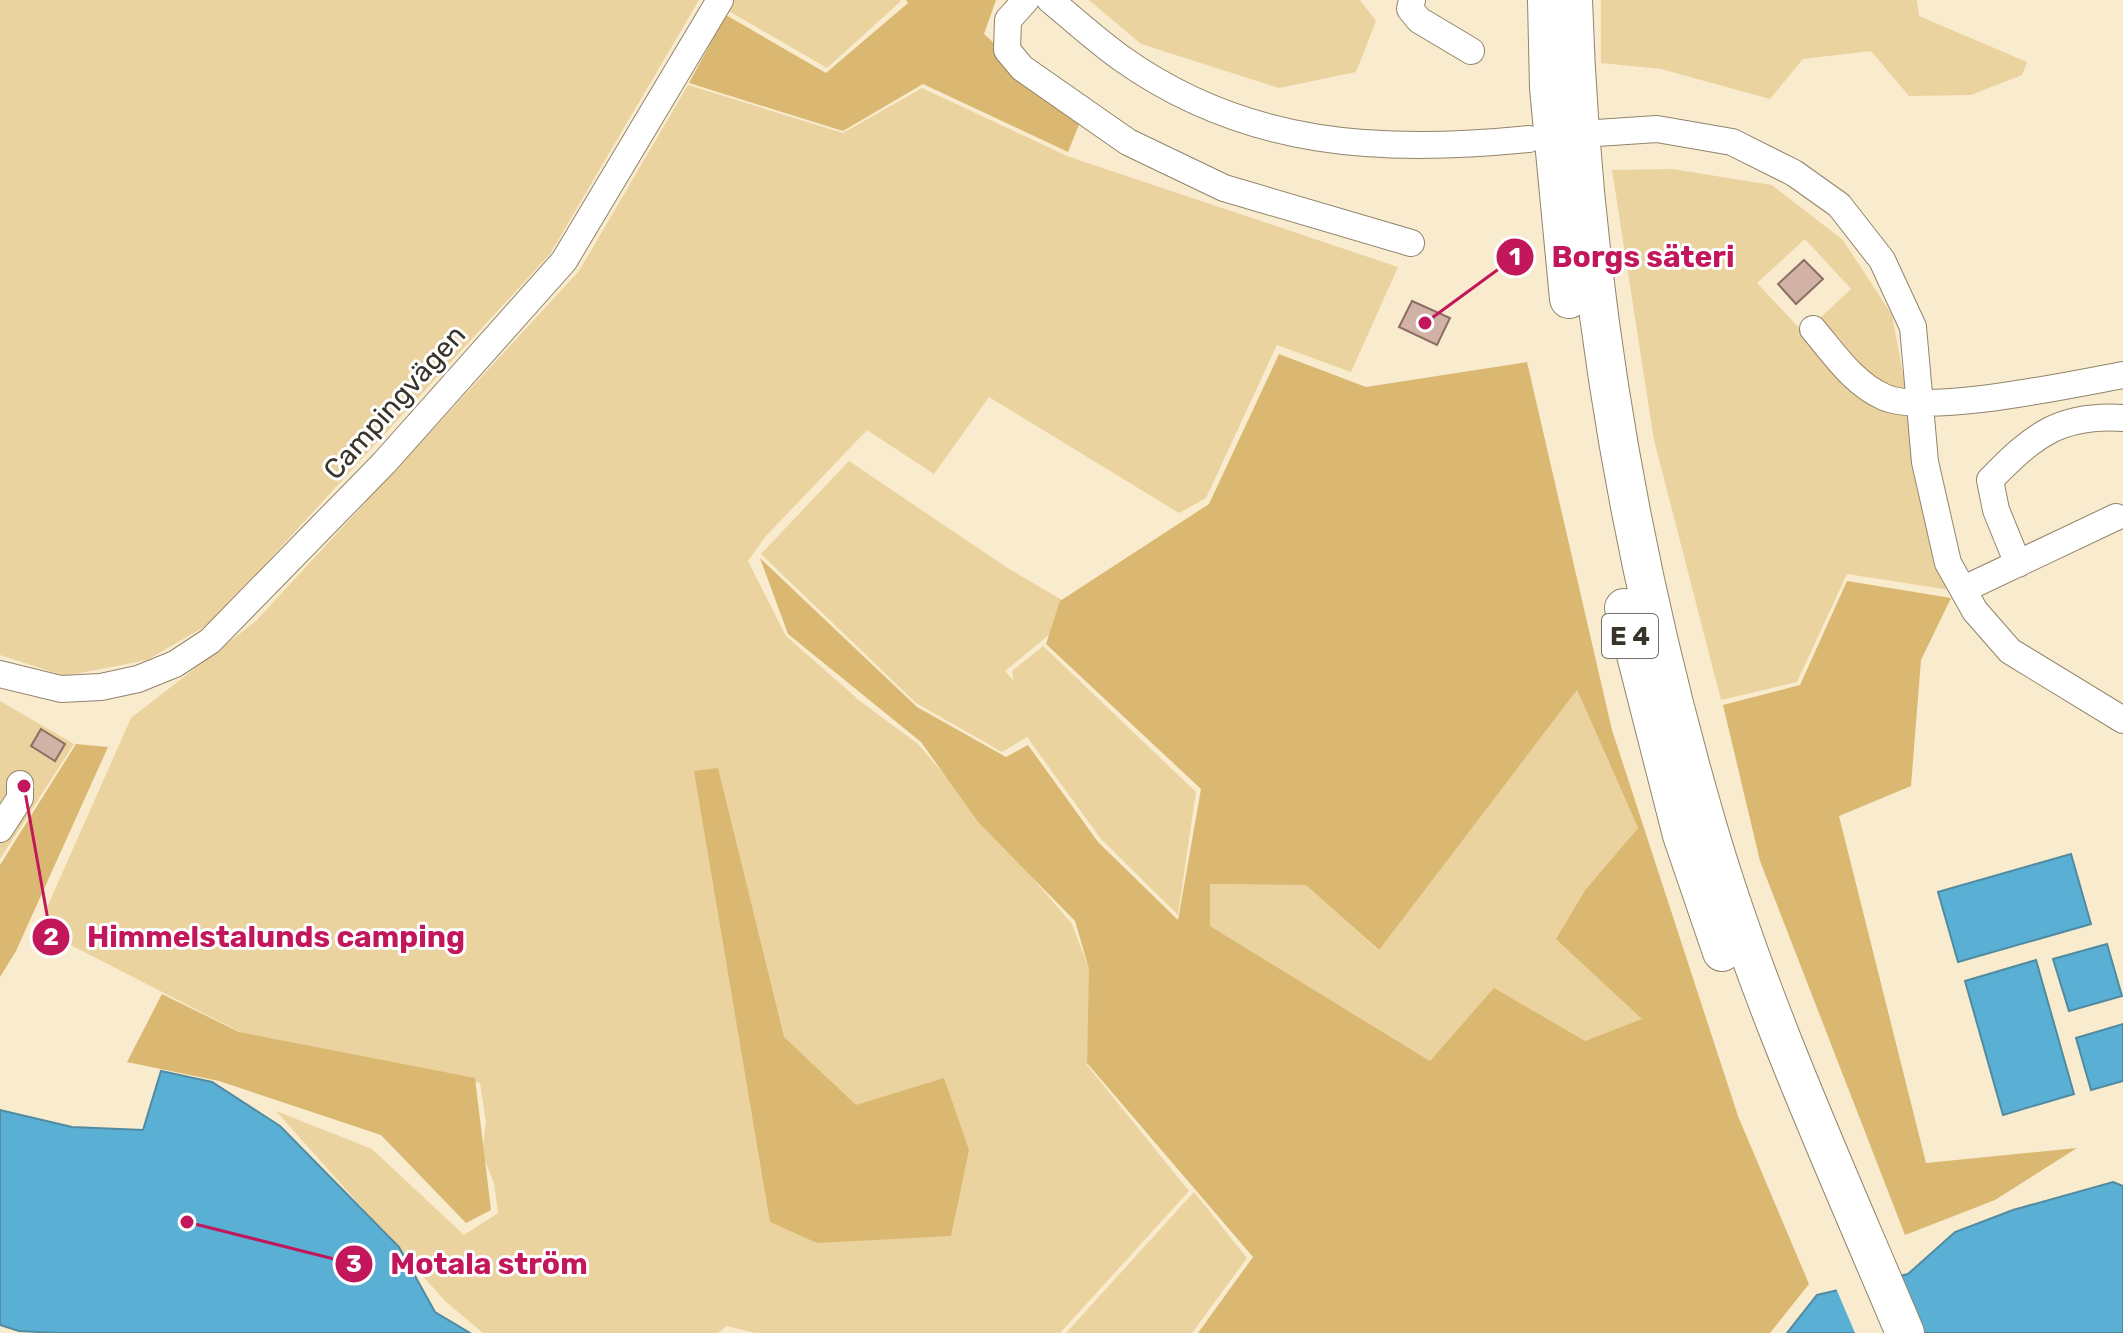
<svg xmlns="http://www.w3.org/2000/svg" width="2123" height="1333" font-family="Rubik,sans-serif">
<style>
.green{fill:#ebd39f;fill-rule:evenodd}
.forest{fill:#dab871;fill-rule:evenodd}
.water{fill:#5ab0d4;stroke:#508ba1;stroke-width:2}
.pier{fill:#f9ebce}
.building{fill:#d2b2a7;stroke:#8b6e64;stroke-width:2}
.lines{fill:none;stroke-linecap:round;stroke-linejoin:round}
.minor-casing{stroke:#91846a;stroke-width:28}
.highway-casing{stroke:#91846a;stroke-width:40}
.minor{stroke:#fff;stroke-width:26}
.highway{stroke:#fff;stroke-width:38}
.labels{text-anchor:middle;stroke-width:6;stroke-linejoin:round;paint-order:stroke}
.shield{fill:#fff;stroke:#747169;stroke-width:2}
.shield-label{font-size:26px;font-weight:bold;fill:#393429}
.street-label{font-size:28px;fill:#393429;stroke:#fff}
.leader{fill:none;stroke:#c2185b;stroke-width:3}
.callout-dot{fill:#c2185b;stroke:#fff;stroke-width:3}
.mark-label{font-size:24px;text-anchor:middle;font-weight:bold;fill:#fff}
.callout-label{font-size:30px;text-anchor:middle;font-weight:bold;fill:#c2185b;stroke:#fff;stroke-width:6;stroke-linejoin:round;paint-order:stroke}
</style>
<rect width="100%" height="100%" fill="#f9ebce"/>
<!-- green -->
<path class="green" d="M0,0H699L550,254L211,623L147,660L65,676L0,655Z
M734,0H900L901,1L827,68L727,10Z
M1089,0H1360L1376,21L1356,72L1279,88L1141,44Z
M1601,0H1917L1919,16L2027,62L2022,75L1971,95L1909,96L1871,51L1803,59L1770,99L1661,69L1601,63Z
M688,85L843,133L922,88L1067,156L1398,267L1351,372L1277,345L1206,498L1179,513L989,397L934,474L867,430L766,536L748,561L786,636L860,701L918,744L1072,924L1090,971L1087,1065L1189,1191L1060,1333H755L727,1326L718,1333H483L446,1302L276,1111L372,1149L464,1235L498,1213L494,1183L482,1153L486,1122L480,1083L242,1033L59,939L64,925L45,912L131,718L256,621L579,271Z
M1672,169L1772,185L1843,240L1892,315L1910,412L1916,487L1950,590L1847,574L1797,682L1721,700L1654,440L1612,170ZM1805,239L1851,289L1804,333L1757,283Z
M849,461L1006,567L1079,610L1005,671L1014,681L1012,671L1043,646L1196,792L1178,915L1101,839L1027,737L1002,752L916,703L761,554Z
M1577,690L1638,828L1586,889L1617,994L1643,1019L1585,1042L1495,989L1430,1061L1210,926L1209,884L1307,885L1378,950Z
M0,701L74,744L0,859Z
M1194,1192L1247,1258L1192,1333H1066Z"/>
<!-- forest -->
<path class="forest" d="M906,0H996L984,34L1080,122L1068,152L923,84L843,131L689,83L726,15L826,73L908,3Z
M1279,354L1366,387L1527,362L1612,730L1738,1116L1809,1284L1770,1333H1198L1253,1257L1087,1063L1089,969L1075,921L979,823L921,742L788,634L760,558L917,707L1006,757L1028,745L1098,842L1178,920L1201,789L1046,644L1060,601L1209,504ZM1577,690L1638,828L1586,889L1556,939L1642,1019L1585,1041L1494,988L1430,1061L1210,926V884L1306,885L1379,950Z
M1847,581L1951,598L1921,660L1911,786L1839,816L1926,1163L2077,1148L1995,1200L1905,1235L1760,861L1723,705L1800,685Z
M76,744L108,747L16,951L0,977V865Z
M718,768L784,1037L856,1105L944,1078L969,1150L951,1236L817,1243L770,1222L694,771Z
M162,994L239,1032L475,1078L491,1210L466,1223L381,1135L219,1081L127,1062Z"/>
<!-- water -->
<path class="water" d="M2071,854L2091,924L1958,962L1938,892Z
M2107,944L2122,996L2069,1011L2053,959Z
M2036,960L2074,1094L2003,1115L1965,981Z
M2123,1024V1081L2091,1090L2076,1038Z
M161,1071L212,1082L280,1126L399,1247L435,1312L470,1333H59L19,1331L0,1325V1110L72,1127L143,1130Z
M2113,1182L2123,1186V1333H1787L1817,1295L1908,1274L1955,1232L2013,1210Z"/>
<!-- pier -->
<path class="pier" d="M1897,1272L1923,1333H1855L1835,1286Z"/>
<!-- building -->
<path class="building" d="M1804,260L1823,279L1796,304L1778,284Z
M1412,301L1450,318L1437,345L1399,327Z
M41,729L65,744L55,761L31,746Z"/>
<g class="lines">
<!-- minor casing -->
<g class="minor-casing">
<path id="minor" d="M1026,0L1008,20L1007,50L1022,68L1128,142L1224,188L1411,243
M1050,0C1073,19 1096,40 1121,58C1246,147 1382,154 1529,139
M1412,0L1410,9L1419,20L1471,51
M1597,133L1657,129L1732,142L1794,173L1839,205L1882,260L1913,327L1925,462L1948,563L1975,611L2010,651L2123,720
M1813,329C1834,354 1854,384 1884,397C1927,416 2073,384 2123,375
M2018,564L1996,510L1990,480C2033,436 2059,414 2123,418
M1964,589L2116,517
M0,674L61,689L101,687L138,679L175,664L210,641L384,463L564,261L720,0
M0,829L20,798V784"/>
</g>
<!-- highway casing -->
<g class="highway-casing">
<path id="highway" d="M1547,0L1549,88L1569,299
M1573,0C1582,281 1629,558 1708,828C1759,1001 1835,1167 1905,1333
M1624,608L1682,835L1722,952"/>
</g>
<!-- minor -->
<use href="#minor" class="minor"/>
<!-- highway -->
<use href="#highway" class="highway"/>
</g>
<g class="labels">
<!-- shield labels -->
<rect class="shield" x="1602" y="614" width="56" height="44" rx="6"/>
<g class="shield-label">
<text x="1630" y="645">E 4</text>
</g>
<!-- street labels -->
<g class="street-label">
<text transform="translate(394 402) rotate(-48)" y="10">Campingvägen</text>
</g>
</g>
<!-- callouts -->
<path class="leader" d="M1425 323L1515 257M24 786L51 937M187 1222L354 1264"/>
<g class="callout-dot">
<circle cx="1425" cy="323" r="8"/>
<circle cx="24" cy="786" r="8"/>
<circle cx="187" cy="1222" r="8"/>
<circle cx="1515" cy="257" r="20"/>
<circle cx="51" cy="937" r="20"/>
<circle cx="354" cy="1264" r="20"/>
</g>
<g class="mark-label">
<text x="1515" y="265">1</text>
<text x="51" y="945">2</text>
<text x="354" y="1272">3</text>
</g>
<g class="callout-label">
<text x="1643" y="267">Borgs säteri</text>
<text x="276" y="947">Himmelstalunds camping</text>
<text x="489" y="1274">Motala ström</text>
</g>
</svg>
